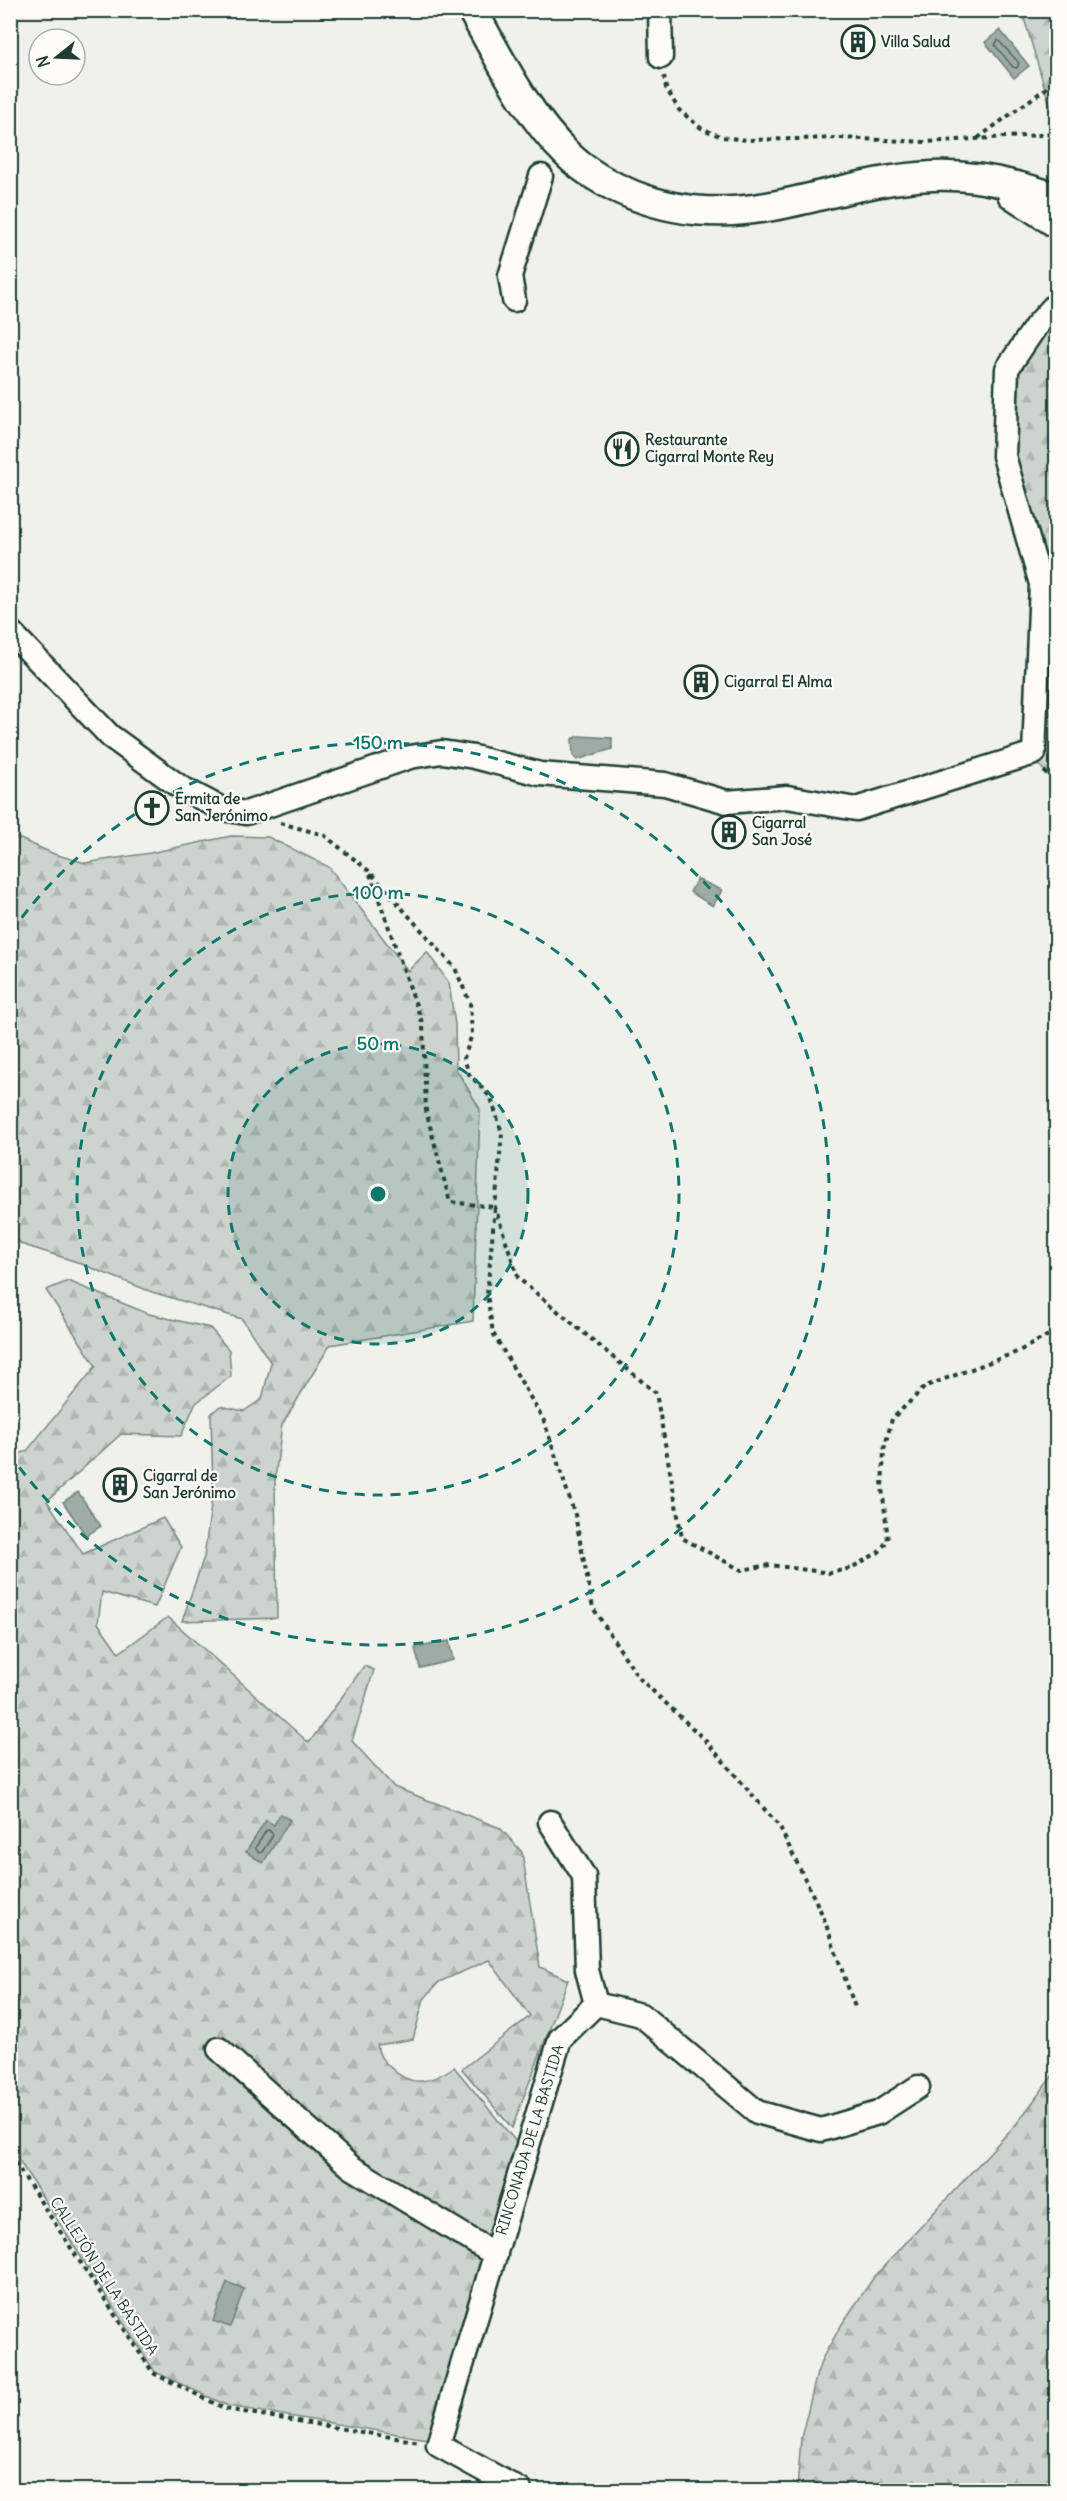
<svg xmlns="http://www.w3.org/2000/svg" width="1067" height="2501" font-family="Delius,sans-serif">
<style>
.forest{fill:url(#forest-firs);stroke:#768880;stroke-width:1.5}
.park{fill:#cdd3cd;stroke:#768880;stroke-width:1.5}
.water{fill:#9faca4;stroke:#6c8077;stroke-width:1.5}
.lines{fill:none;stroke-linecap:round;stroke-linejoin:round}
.shore{stroke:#526961;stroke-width:1.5}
.minor-casing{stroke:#1f3d34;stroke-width:27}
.major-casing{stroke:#1f3d34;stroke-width:33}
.path{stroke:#1f3d34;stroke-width:4;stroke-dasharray:4.5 4.5;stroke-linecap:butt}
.minor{stroke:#fdfcf7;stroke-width:22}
.major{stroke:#fdfcf7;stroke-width:28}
.ring{fill:none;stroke:#0f766e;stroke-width:3;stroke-dasharray:10 8}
.labels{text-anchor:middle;stroke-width:4.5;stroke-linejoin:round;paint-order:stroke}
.poi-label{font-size:15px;font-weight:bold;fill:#1f3d34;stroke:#fdfcf7;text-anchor:start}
.street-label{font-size:15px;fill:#1f3d34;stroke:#fdfcf7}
.centre{fill:#0f766e;stroke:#fdfcf7;stroke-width:3}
.ring-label{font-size:18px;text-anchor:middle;font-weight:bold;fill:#0f766e;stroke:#fdfcf7;stroke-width:4.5;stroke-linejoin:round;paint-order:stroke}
</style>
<defs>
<pattern id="forest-firs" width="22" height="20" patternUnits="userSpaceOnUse" patternTransform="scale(1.5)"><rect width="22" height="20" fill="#cdd3cd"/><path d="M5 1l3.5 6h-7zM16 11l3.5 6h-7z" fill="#b0b6b1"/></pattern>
</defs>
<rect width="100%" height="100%" fill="#f0f1eb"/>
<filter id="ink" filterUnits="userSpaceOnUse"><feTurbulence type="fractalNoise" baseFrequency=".0167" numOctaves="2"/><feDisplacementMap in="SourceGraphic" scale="12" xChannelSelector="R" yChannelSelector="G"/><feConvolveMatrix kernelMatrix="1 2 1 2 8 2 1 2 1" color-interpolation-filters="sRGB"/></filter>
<g filter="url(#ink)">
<!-- forest -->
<path class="forest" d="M1022,11H1056V126Z
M1056,304V783L1040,766L1034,753L1041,584L1004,456L1007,369Z
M11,835L54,854L85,863L150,853L231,836L268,837L329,867L408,971L427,952L449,983L455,1025L456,1069L480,1109L473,1321L330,1345L282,1425L275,1479L277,1618L182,1621L204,1557L213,1491L211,1414L220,1406L244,1411L262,1399L271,1363L242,1319L152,1292L74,1261L21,1244L11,1231Z
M68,1281L149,1314L210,1328L229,1350L231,1376L195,1404L181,1436L121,1434L47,1501L83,1554L163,1518L181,1547L155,1607L102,1592L98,1623L119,1653L168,1617L309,1743L364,1666L374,1670L352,1741L394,1787L500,1828L522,1852L540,1967L568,1980L512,2128L462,2069L530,2016L489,1960L439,1982L424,1999L413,2039L377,2045C379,2056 382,2060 391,2068C412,2089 432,2082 454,2067L517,2143L433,2440L228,2406L155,2372L11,2148L10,1458L27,1451L96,1366L46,1290Z
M1056,2071V2490H797L801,2438L817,2373L823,2357L842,2324L874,2277L1018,2122Z"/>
<!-- park -->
<path class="park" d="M1055,384H1056V458H1054Z"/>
<!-- water -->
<path class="water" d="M1000,30L1029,66L1014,78L985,42Z
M579,736L612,738V749L577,760L573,756L572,739Z
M697,879L722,890L713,906L690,892Z
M78,1492L101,1526L86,1536L63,1502Z
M449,1641L453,1660L420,1668L415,1648Z
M280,1814L290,1820L263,1863L246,1852L266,1820L274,1825Z
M227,2282L244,2289L230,2327L213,2321Z"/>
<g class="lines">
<!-- shore -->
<path class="shore" d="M998,40L1019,63L1017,68L1013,67L995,45Z
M269,1830L273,1835L262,1852L259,1853L255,1848L266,1831Z"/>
<!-- minor casing -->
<g class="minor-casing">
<path id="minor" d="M660,10L661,57
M514,300L510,276L541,176
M10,631L110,736L180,787L222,809L246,813L410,757L442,752L474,757L540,774L665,784L727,802L787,797L856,809L1034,753L1041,584L1004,456L1007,369L1036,326L1056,304
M550,1822L584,1876L587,1970L596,2004
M596,2004L641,2015L757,2112L821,2130L878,2113L918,2087
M219,2049L351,2167L496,2255
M520,2490L438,2445L560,2039L596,2004"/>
</g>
<!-- major casing -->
<g class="major-casing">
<path id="major" d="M472,10C500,59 526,114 567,154C584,171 610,186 633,195C745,239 823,181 932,176C974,174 1016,184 1056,198
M1012,194L1056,223"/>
</g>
<!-- path -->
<path class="path" d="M664,76L666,88L679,110L701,128L722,137L748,140L840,138L926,142L1056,134
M978,138L1056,81
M1044,771L1056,783
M280,823L324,835L369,871L455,968L470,1003L472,1034L464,1058L469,1074L491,1098L502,1133L495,1207L518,1278L656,1393L682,1538L741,1570L770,1565L830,1573L851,1568L879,1552L888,1540L882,1487L884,1450L892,1419L926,1386L1017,1352L1056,1331
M370,874L423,1025L426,1111L450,1202L495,1207L487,1295L493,1333L544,1421L575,1515L593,1608L638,1677L705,1740L779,1826L823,1916L856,2010
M10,2155L153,2373L226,2409L420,2442"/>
<!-- minor -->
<use href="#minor" class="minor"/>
<!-- major -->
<use href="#major" class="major"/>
</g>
</g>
<!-- distance rings -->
<circle cx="378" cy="1194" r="150" fill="#0f766e" fill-opacity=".12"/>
<g class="ring">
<circle cx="378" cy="1194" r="150"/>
<circle cx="378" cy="1194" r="301"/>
<path d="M11 932A451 451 0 1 1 11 1456"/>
</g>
<!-- icons -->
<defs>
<g id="building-ring" transform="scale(1.725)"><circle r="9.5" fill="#fdfcf7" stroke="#1f3d34" stroke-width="1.5"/><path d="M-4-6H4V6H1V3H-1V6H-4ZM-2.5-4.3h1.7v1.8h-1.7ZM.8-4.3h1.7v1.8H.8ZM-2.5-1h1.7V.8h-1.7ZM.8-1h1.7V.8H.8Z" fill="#1f3d34"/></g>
<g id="restaurant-ring" transform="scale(1.725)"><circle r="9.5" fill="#fdfcf7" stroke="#1f3d34" stroke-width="1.5"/><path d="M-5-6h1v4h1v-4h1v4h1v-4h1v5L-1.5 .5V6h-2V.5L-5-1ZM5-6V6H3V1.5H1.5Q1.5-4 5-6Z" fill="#1f3d34"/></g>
<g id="church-ring" transform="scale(1.725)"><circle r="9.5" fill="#fdfcf7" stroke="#1f3d34" stroke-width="1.5"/><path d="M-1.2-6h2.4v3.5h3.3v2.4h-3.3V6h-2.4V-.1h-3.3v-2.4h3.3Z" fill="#1f3d34"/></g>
</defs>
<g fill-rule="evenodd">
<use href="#building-ring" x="858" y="42"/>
<use href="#restaurant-ring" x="622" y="449"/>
<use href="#building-ring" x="701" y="682"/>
<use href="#church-ring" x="152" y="808"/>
<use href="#building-ring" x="729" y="832"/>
<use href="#building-ring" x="120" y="1485"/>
</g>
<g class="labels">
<!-- poi labels -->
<g class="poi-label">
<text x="881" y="47">Villa Salud</text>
<text x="645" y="445">Restaurante<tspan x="645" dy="17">Cigarral Monte Rey</tspan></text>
<text x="724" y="687">Cigarral El Alma</text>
<text x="175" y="804">Ermita de<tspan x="175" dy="17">San Jerónimo</tspan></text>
<text x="752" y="828">Cigarral<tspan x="752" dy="17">San José</tspan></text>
<text x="143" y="1481">Cigarral de<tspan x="143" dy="17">San Jerónimo</tspan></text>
</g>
<!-- street labels -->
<g class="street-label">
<text transform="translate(530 2140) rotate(-73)" y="5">RINCONADA DE LA BASTIDA</text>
<text transform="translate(104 2276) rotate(57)" y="5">CALLEJÓN DE LA BASTIDA</text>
</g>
</g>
<circle cx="378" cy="1194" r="9" class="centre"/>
<g class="ring-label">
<text x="378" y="749">150 m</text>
<text x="378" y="899">100 m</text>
<text x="378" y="1050">50 m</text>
</g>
<!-- margin -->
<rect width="1067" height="2501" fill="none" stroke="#fdfcf7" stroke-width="36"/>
<rect x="18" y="18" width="1031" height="2465" fill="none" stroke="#1f3d34" stroke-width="2" filter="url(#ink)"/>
<!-- north arrow -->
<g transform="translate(57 57) rotate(252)"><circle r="28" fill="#fdfcf7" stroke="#a4b0a9" stroke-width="1.5"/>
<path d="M0-4.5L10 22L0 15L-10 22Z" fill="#1f3d34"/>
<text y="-9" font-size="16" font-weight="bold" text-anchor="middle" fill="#1f3d34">N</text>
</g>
</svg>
